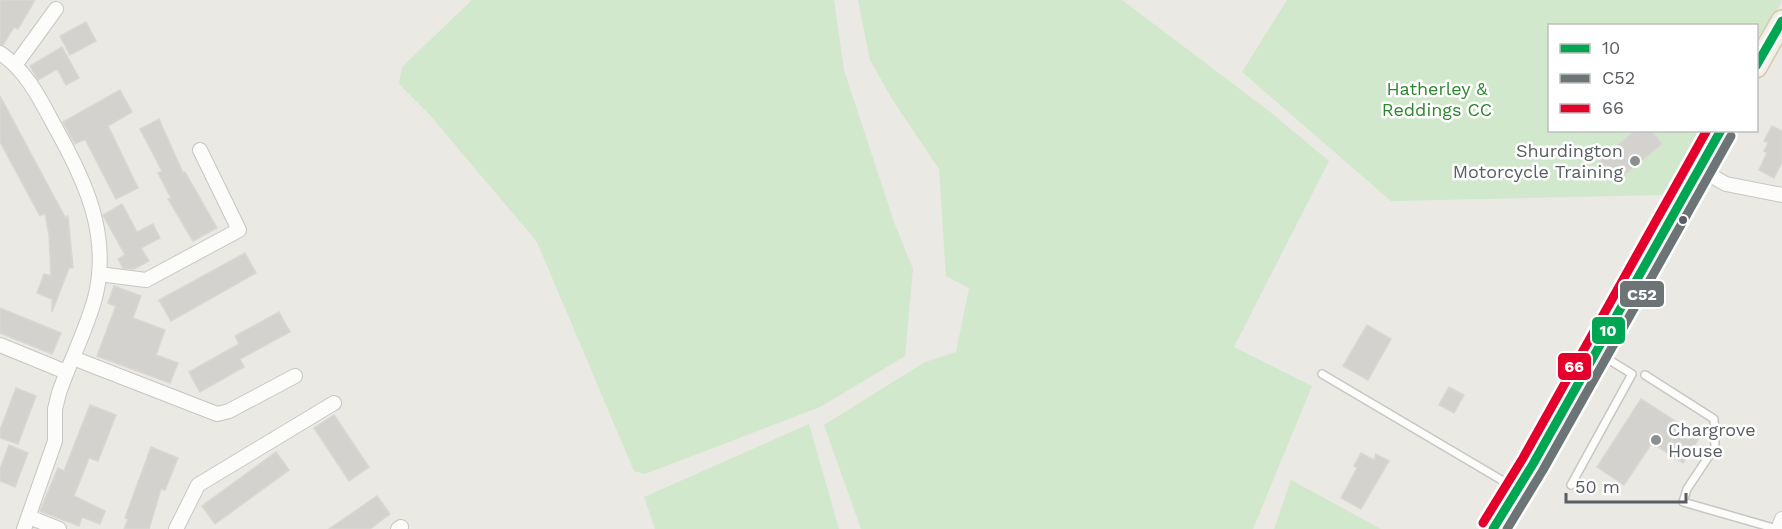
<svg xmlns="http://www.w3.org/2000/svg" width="1782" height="529" font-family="'Work Sans',sans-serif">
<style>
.green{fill:#d1e8cc}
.building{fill:#d3d2ce;stroke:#dad7d2;stroke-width:1.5}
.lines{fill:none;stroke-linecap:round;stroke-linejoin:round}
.service-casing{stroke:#c6c6c5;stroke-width:10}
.minor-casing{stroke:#c6c6c5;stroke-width:16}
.primary-casing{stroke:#d5c9af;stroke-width:24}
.service{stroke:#fcfcfb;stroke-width:7}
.minor{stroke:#fcfcfb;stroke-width:14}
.primary{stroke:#f2efe6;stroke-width:21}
.bus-1-casing{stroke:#fff;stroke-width:14}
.bus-2-casing{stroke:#fff;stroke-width:14}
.bus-3-casing{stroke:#fff;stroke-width:14}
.bus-1{stroke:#00a651;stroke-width:9}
.bus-2{stroke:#6c7476;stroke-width:9}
.bus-3{stroke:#e4002b;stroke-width:9}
.poi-dot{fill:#8c8f90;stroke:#fff;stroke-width:2}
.bus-dot{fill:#595e63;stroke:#fff;stroke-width:2}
.labels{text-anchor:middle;stroke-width:5;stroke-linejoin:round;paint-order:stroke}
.park-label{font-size:18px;fill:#2e862e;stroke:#fff}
.poi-label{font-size:18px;fill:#595e63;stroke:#fff;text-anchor:end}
.line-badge{stroke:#fff;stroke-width:2}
.badge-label{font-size:16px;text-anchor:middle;font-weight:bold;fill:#fff}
</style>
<rect width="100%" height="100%" fill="#eae9e3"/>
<!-- green -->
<path class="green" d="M472,0H834L844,70L894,222L913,269L905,356L820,407L645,474L634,471L537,242L430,115L399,84L402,67Z
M858,0H1122L1269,111L1329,161L1234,347L1312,386L1253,529H861L824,425L925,362L956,352L969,288L946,276L939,169L892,99L870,60Z
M1287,0H1780L1782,1L1757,43L1756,26H1550V130L1702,131L1663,195L1391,201L1242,72Z
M809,424L839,529H655L644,497Z
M1291,480L1381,529H1274Z"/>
<!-- building -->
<path class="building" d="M0,0H35L18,29L14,27L3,45L0,44Z
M86,22L96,41L70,55L60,36Z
M62,47L79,78L66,85L57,69L38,80L30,66Z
M120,90L132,112L108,126L138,188L116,199L85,139L75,144L63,122Z
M0,96L65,217L68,216L73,268H69L52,312V299L37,293L44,274L51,276L49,235L45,213L40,216L0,142Z
M159,119L183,173L185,172L217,228L193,241L168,199L171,198L158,173L162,171L140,129Z
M1772,126L1782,131V162L1774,178L1759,170L1767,153L1764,151L1768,143L1764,141Z
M1636,130H1651L1662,144L1616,182L1599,161Z
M122,204L137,232L153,224L160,238L141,248L149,261L134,269L123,268L118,259L125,255L103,215Z
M245,253L256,273L171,321L159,300Z
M114,286L141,296L133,318L165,330L156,355L178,363L170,383L97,356L116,306L108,303Z
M0,308L61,333L52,354L0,333Z
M279,312L290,332L240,359L244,367L200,392L189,372L239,344L235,336Z
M1367,325L1391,339L1368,380L1343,366Z
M1449,387L1464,395L1454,413L1439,405Z
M16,388L36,396L18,444L0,438V430Z
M1641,399L1700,437L1683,463L1652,443L1624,485L1597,467Z
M90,405L116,415L98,461L89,458L74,496L105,511L100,524L82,517L79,526L40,511L58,468L64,471Z
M334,415L369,467L349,481L314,428Z
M9,445L28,453L15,487L0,481V469Z
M151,447L178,458L165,490L161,489L149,529H124L128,519L125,518Z
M276,452L289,470L215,524L202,506Z
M1361,453L1374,460L1376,454L1389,461L1361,509L1341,498L1357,468L1354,466Z
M377,496L390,514L370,529H329Z"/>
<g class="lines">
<!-- service casing -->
<g class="service-casing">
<path id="service" d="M1322,374L1515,488
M1645,375L1714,419L1715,447L1687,489L1683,502L1777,529
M1571,485L1632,374L1598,353"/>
</g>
<!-- minor casing -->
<g class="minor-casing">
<path id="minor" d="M0,53C26,70 40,99 54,125C85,180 111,235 95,298C86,331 70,361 59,393L55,409V441L24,529
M16,64L56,9
M1699,169L1726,184L1782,195
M99,274L146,280L239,230L200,150
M0,345L66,372
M73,358L217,414L229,411L295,376
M29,517L59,529
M176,529L198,485L334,403
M398,529L401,527
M1778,529L1782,519"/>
</g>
<!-- primary casing -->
<g class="primary-casing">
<path id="primary" d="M1756,67L1782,21
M1493,529L1533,464L1721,130"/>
</g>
<!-- service -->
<use href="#service" class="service"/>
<!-- minor -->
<use href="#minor" class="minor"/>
<!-- primary -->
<use href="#primary" class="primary"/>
<!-- bus-1 casing -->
<g class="bus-1-casing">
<path id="bus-1" d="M1756,66L1782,21
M1493,529L1533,464L1721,130"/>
</g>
<!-- bus-2 casing -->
<g class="bus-2-casing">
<path id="bus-2" d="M1507,529L1543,470L1731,136"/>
</g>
<!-- bus-3 casing -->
<g class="bus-3-casing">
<path id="bus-3" d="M1483,523L1523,458L1707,130"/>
</g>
<!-- bus-1 -->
<use href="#bus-1" class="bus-1"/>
<!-- bus-2 -->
<use href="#bus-2" class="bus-2"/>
<!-- bus-3 -->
<use href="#bus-3" class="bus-3"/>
</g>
<!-- markers -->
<g class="poi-dot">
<circle cx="1635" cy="161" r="6"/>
<circle cx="1656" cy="440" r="6"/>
</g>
<circle class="bus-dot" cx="1683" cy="220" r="5"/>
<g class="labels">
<!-- park labels -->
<g class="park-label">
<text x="1437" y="95">Hatherley &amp;<tspan x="1437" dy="21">Reddings CC</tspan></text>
</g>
<!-- poi labels -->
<g class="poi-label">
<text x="1623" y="157">Shurdington<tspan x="1623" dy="21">Motorcycle Training</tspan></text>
<text x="1668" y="436" text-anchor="start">Chargrove<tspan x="1668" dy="21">House</tspan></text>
</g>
</g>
<g class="line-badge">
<rect x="1619" y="280" width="46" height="28" rx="6" fill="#6c7476"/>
<rect x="1591" y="316" width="35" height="29" rx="6" fill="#00a651"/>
<rect x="1557" y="352" width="35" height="29" rx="6" fill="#e4002b"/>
</g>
<g class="badge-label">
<text x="1642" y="300">C52</text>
<text x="1608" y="336">10</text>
<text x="1574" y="372">66</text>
</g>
<!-- legend -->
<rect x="1548" y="24" width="210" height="108" fill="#ffffff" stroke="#bdbfc1" stroke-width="1.5"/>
<rect x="1560" y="44" width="30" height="9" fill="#00a651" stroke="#bdbfc1" stroke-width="1.5"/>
<text x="1602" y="54" font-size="18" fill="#595e63">10</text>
<rect x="1560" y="74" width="30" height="9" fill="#6c7476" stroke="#bdbfc1" stroke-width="1.5"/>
<text x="1602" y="84" font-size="18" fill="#595e63">C52</text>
<rect x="1560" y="104" width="30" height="9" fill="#e4002b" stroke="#bdbfc1" stroke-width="1.5"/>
<text x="1602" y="114" font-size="18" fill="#595e63">66</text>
<!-- scale -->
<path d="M1566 493v9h120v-9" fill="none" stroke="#595e63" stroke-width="3"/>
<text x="1575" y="493" font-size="18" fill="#595e63" stroke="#ffffff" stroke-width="4.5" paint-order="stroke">50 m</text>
</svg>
